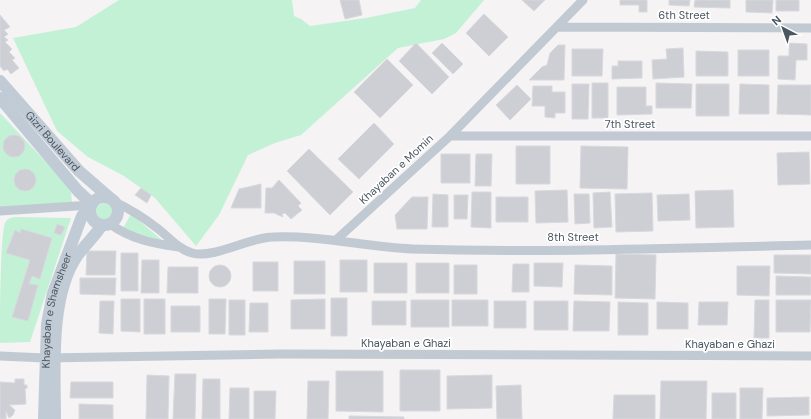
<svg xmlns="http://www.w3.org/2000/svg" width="811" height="419" font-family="'DM Sans',sans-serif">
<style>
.green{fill:#c3f1d5}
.building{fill:#cdcfd5;stroke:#d7d9de}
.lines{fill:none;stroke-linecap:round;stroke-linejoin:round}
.minor{stroke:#c1cad2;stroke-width:9}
.secondary{stroke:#c1cbd6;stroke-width:12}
.labels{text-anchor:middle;stroke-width:3.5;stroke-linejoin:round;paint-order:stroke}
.street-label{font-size:11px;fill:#4a5661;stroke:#fff}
</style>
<rect width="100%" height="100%" fill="#f5f3f3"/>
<!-- green -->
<path class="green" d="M119,0H292L294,16L301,19L310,26L366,18L415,8L421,0H484L456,33L444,39L398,48L301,135L275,143L248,155L219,215L196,246L155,198L124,176L88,157L57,131L13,38L76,27Z
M0,113L71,189L72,204L0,207Z
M96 212a9 9 0 1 1 18 0a9 9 0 1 1-18 0Z
M131,214L163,241L122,230Z
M15,217L71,218L30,342L0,343C0,320 0,238 5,223C8,218 10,218 15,217Z"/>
<!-- building -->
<path class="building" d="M340,0H359L362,15L345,19Z
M522,0H545L534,11Z
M620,0H647V12H639V5H620Z
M669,0H690L689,6L669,5Z
M695,0H730V8L694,7Z
M746,0H773L772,13L746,12Z
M776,0H799V11H776Z
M484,14L508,37L489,56L466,33Z
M0,15L10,27L4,30L8,34L4,37L8,40L5,42L12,49L9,52L15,58L12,60L19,68L11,74L7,69L4,71L0,66Z
M416,43L449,77L432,94L399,61Z
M442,43L463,64L453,74L432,53Z
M789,43L807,44V60H796L795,80L778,79V56H789Z
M558,45H565L564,80H529L542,67L547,65L550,53Z
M683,48L684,77L653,79L652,60L667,59L666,49Z
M572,49H603L602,76H572Z
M738,50H769V76H738Z
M696,51L728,52V76H696Z
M387,59L413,85L380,118L354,92Z
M618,61H642V78L612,79V66H618Z
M592,83H608V118H592Z
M656,83L692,84L691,108H656Z
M572,84H589L588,119H572Z
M696,84H729V116H696Z
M740,84L769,85V114H739Z
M517,85L531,99L510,120L496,105Z
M778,85H811V115L777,114Z
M533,86H552V92H565V113H555V118L545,117V106H532Z
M617,87H646V106H652V114L617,115Z
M374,123L394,144L359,179L338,159Z
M3 146a11 11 0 1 1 22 0a11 11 0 1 1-22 0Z
M516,146H550V184H516Z
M581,146L628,147L627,189L580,188Z
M309,149L353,192L330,215L287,171Z
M809,152L810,184L778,185L777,153Z
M441,154H470V183H441Z
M476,154H492L491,186H475Z
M14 180a11 11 0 1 1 22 0a11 11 0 1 1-22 0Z
M279,180L301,203L298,206L302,210L291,219L285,213L282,214L283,217L274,213H265L266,188H272Z
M261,184V208H231L239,189Z
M141,188L151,195L147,203L135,195Z
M567,190L568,222L536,223L535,191Z
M733,190L734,227L696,228L695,191Z
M472,192H491V228L471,227Z
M610,192L612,227L594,228L593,193Z
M652,193L653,231L616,232L615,194Z
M433,194L448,195V227H432Z
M574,194H589L590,223L575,224Z
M689,194L690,220L658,221L657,195Z
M454,195H468L467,219H454Z
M412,197H428L427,229H397L395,215Z
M496,197H528V222H496Z
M57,224L65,227L61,235L54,233Z
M21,229L52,238L40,279L32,276L29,284L38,285L28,321L12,317L30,260L6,253L15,230L20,233Z
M87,251H116L115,275H86Z
M121,253H138V291H121Z
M616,254L656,255L655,299L615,298Z
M774,255H811V274L774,273Z
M142,260H159V293H141Z
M340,260H367V292H340Z
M294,261H325V294H294Z
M253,262H278V291H253Z
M374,263H407V293H374Z
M416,263H449V293H416Z
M534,263H563L562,287L534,286Z
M513,264H529V292H512Z
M209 276a11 11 0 1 1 22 0a11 11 0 1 1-22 0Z
M454,265H477V294H454Z
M575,265L612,266V295L574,294Z
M737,266H770L769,296L737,295Z
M168,267H198V293H167Z
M776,276L811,277V295H776Z
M80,278H116L115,295L80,294Z
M331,298H347V336H331Z
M121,299H140V332L121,331Z
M144,299H165V334H144Z
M209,299H226L225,334H209Z
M325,299V329H291V300Z
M229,300H245V335H229Z
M411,300H449V327H411Z
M452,300H488V326H452Z
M755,300H769V338H754Z
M776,300H811L810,332H776Z
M100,301H114L113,334L99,333Z
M372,301H406V325H372Z
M494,301H526V328H494Z
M534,301H568V330H534Z
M574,301L610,302L609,331H573Z
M618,302L648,303V335H618Z
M657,302L688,303V329H657Z
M699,302H728L727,325H698Z
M250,303H268V332H249Z
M171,306H200V332H171Z
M400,370H440V411H400Z
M336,371H383V412L336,411Z
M175,374H196L195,419H173Z
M147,375L169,376L168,419H146Z
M492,375V408L447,409V376Z
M15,379H24V385H27V388L25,389L26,404L9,405L15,410L13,415L9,418L6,411V419H0V382L15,383Z
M203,379H220V419H202Z
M308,381H329L328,419H307Z
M661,381H707L706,419H660Z
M71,382H113V398H70Z
M521,385L522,419H497L496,386Z
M230,388H249V419H229Z
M740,388H763L762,419H740Z
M254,391H276L275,419H254Z
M712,393H736V419H712Z
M614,395H655V419H613Z
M809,397V415L767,416V398Z
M79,404L113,405V419H79Z
M349,416L404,417V419H349Z"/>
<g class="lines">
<!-- minor -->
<path class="minor" d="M558,27L811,28
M450,136H811
M115,202C130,209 144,218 157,228C169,237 178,249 192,253C214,259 250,237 273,237C320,235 366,247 412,249C545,253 678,248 811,245
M0,211L91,205
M110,224C131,239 154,244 179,247
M336,240L450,136L583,0
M0,356L45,358L280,354L811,356"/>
<!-- secondary -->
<g class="secondary">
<path id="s1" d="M0,81L79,171L110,198"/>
<path d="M0,98L78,191L92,204"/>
<circle cx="104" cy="211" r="14"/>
<path id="s2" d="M44,419L47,324L53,293L82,216L90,208"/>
<path d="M55,419C55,371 49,297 77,256C85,245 95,236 102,225"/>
</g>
</g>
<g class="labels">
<!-- street labels -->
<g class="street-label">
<text x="684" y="19">6th Street</text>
<text x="630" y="128">7th Street</text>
<text dy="4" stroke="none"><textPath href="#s1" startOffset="80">Gizri Boulevard</textPath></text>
<text transform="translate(396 169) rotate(-43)" y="4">Khayaban e Momin</text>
<text x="573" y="241">8th Street</text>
<text dy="4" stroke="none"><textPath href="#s2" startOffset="110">Khayaban e Shamsheer</textPath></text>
<text x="406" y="347">Khayaban e Ghazi</text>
<text x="730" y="348">Khayaban e Ghazi</text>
</g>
</g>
<!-- north arrow -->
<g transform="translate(783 28) rotate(319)" stroke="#ffffff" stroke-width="3" paint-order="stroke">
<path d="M0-3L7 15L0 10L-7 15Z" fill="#4a5661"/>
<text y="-6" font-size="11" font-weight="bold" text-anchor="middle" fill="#4a5661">N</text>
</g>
</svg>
